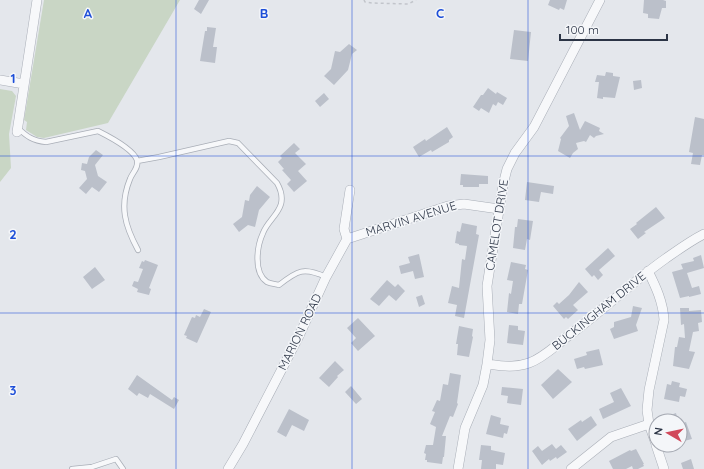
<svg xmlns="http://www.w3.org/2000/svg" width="704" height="469" font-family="Quicksand,sans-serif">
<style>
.green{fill:#c9d6c5}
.building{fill:#bbc0ca}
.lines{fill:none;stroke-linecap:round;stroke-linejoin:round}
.service-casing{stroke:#a9aeb7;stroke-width:6}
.minor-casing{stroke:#a9aeb7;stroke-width:10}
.path{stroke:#c2c5cb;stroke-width:1.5;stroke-dasharray:3 3;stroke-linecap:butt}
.service{stroke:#f7f8fa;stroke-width:4.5}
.minor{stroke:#f7f8fa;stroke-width:9}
.grid{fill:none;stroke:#1d4ed8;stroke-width:1;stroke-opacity:0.55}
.labels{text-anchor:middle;stroke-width:3;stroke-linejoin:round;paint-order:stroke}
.street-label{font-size:12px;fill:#2b3445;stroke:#f4f6f9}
.grid-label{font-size:13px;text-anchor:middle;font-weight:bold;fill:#1d4ed8;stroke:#f4f6f9;stroke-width:3;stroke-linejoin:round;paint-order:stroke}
</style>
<rect width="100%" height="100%" fill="#e4e7ec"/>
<!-- green -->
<path class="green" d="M44,0H180L108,123L44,138L37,137L26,130L27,122L24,120Z
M0,89L12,91L16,96L9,134L11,168L0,182Z"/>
<!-- building -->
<path class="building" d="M199,0H209L201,14L194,9Z
M550,0H567L564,10L560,8L559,10L548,5Z
M644,0H663L666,1V8H662L659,19L648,18V14L643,13Z
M207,27L216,28L213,47H217L215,63L200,61L205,31H207Z
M514,30L531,32L528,61L510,59Z
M349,44L357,50L352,54L348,70L334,85L324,76L331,69L335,51L340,52Z
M606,72L613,73V76L620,77L615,98L603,97V99L597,98L599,82H595L597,75L605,76Z
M641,80L642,88L634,90L633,81Z
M488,88L496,94L497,92L507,98L503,105L498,102L496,106L493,104L489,113L481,108L479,111L473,107L481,95H483Z
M324,93L329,99L320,107L315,101Z
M574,113L580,130L585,121L600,128L599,131L604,134L596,136L594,138L590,135L586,142L584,141L576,143L578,149L573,153L570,158L558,151L561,139L560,138L569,126L566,116Z
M695,117L704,119V155H702L700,165L691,164L693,153L689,152Z
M447,127L453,137L449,140V142L432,152L431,150L419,157L413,147L425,139L426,141Z
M294,143L300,149L295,153L306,164L298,171L307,181L294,192L287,184L291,180L282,170L284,169L278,162L282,158L280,156Z
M96,150L103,155L95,165L98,176L107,182L99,192L92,187L86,194L79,188L87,179L85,171L81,170L82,163L87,164L89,157Z
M461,174L488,176V184H479V187H463V185H460Z
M527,182L554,186L553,194L541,192L539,202L525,200Z
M257,186L270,197L259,210L255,227L248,225L239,232L233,224L242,217L245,200L249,201L250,195Z
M656,207L665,218L644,232L646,233L638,239L630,229L637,224L636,223Z
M518,219L533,221L530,240L527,239L525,250L513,248L515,227H517Z
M462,223L477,226L476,234L479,235L464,318L455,316L457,305L448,303L452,286L459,288L462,259L465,260L467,246L459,245V244L455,243L457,231L460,232Z
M608,248L615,256L599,270L603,275L598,280L594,275L592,277L585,269Z
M419,254L424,277L415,279L413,271L401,274L399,266L410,263L408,257Z
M701,255L704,268L687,273L692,288L699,286L701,294L689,297V296L680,298L672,272L683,269L681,264L694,261L693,258Z
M145,260L158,265L149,288L151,289L149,295L137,292L138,289L132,286L134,281L138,282L143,269L139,268L142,261L144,262Z
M511,262L526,265L525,269L528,270L522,304H519L518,314L507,312L509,293L511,294L513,281L507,280Z
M95,267L105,280L92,289L83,277Z
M387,280L395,287L398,284L405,291L396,301L389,295L379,306L370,299Z
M579,282L588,292L573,305L578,310L568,319L566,317L564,319L553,306L557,302L559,304L569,295Z
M422,295L425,304L419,307L416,297Z
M633,306L642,308L636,325L638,331L614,339L610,329L614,327V322L631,317Z
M680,308H689V311L701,310L702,322L698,323L699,331L693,332L689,351L695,352L689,369L673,366L675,347H677L679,337L685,338L684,324L681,325Z
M204,309L211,312L197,343L186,338L187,336L184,335L192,317L195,318L196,315L200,317Z
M358,318L375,336L358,351L351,343L356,338L347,328Z
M509,325L518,326V330L525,331L523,345L507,343Z
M459,326L473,329L472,336L473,337L469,357L457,355L458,344H456Z
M599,349L603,365L585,369L584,367L577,369L574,359L587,355L586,352Z
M335,361L344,370L337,376L338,377L329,387L319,378Z
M558,369L572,382L553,399L541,385Z
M450,373L461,375L457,403L458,404L453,417L450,416L442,436H446L444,457H443L442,464L427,462V460H425L426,454L424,453L426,445H433L436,427L430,424L435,412L432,411L437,400L440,401L443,384L448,385Z
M137,375L172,400L174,397L179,400L174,409L150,394L148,398L139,393L137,396L128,389Z
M672,381L680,383L679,387L687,389L685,397L680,396L679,402L664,399L667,384L671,385Z
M351,386L362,399L356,404L345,392Z
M502,387L523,389L521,405L507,403L508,396L501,395Z
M621,388L631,406L603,419L599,409L614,402L610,393Z
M289,409L309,420L304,431L292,425L286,437L277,432Z
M676,413L678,421H656V420Z
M491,415L501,418L500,424L509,426L507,434L504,433L503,438L486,434Z
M591,416L597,425L577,441L568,429L581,420L582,422Z
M686,422L692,439L680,442V424Z
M552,444L556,449L561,445L567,452L557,459L556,457L550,461L549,459L542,465L532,451L538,446L542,451Z
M481,445L491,446V450L505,453L503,465L496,464V469H481L482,460H479Z
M636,449L644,464H643L644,466L638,469H633L632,466L626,469H613L609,461L630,450L631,451Z
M691,459L694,469H683L681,463Z"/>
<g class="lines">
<!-- service casing -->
<g class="service-casing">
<path id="service" d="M18,128C26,136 33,141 46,142L98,131C108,136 133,149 137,160C139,168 132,173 130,179C119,206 125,226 138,250
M137,161L159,157L229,141L238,143L277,183C281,190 283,196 281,204C278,215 267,222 263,233C257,246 253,272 267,282C271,284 276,284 279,285C298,270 304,267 326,277
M72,469L92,467L116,459L123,469"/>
</g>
<!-- minor casing -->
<g class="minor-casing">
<path id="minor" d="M0,80L24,84
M17,132L37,0
M347,239L448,206L464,204L499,209
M648,271C656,287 663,302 664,320L649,390L647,410L649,424L656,444
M487,364C502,366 515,368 529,363C543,358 555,346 567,337C601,312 631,283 665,259C678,250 690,241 704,234
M656,445L664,469
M228,469L243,444L299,336L326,277L347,239L344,229L350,190
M458,469L465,428L483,385L487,364L490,340L487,286L503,185L507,169L515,153L534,127L600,0
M571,469L611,437L649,424"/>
</g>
<!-- path -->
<path class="path" d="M364,0L365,2L372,3L408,4L416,0"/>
<!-- service -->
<use href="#service" class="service"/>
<!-- minor -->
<use href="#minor" class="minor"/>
</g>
<!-- grid -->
<path class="grid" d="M176,0V469M352,0V469M528,0V469M0,156H704M0,313H704"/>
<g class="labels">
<!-- street labels -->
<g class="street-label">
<text transform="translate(411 219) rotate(-17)" y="4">MARVIN AVENUE</text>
<text transform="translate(497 225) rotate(-81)" y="4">CAMELOT DRIVE</text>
<text transform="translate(599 311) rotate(-39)" y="4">BUCKINGHAM DRIVE</text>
<text transform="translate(300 332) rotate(-64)" y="4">MARION ROAD</text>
</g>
</g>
<g class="grid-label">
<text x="88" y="18">A</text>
<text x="264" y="18">B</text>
<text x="440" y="18">C</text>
<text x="13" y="83">1</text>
<text x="13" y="239">2</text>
<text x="13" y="395">3</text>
</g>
<!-- north arrow -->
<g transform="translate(668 433) rotate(279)"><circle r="19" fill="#f4f6f9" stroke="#a4a8b1"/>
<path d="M0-3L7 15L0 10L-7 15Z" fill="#d1495b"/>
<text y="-6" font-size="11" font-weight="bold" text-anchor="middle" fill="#2b3445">N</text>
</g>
<!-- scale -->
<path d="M560 34v6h107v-6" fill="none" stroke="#2b3445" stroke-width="2"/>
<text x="566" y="34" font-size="12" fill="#2b3445" stroke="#f4f6f9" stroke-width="3" paint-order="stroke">100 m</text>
</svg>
